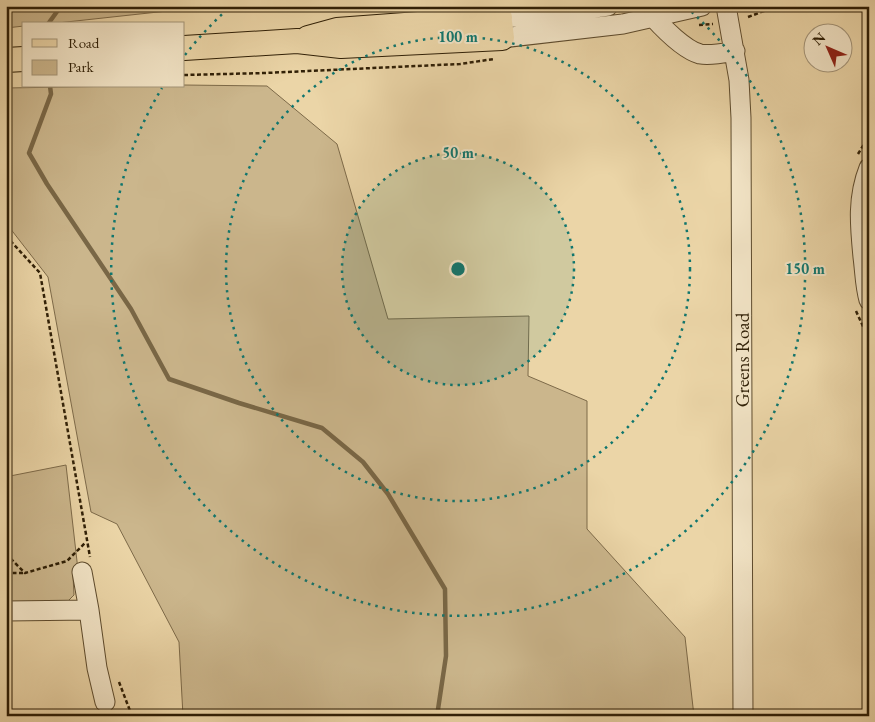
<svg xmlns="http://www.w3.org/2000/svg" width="875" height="722" font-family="'EB Garamond',serif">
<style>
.green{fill:#cbb68c;stroke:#7d6a49}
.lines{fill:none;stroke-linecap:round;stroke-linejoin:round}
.stream{stroke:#796746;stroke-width:4.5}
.minor-casing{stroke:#5e4c2e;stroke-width:21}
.major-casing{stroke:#2f1f06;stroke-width:26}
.path{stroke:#2f1f06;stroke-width:2.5;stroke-dasharray:4 2.5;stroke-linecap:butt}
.minor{stroke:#f2e4c6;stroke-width:19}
.major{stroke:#ebd5a7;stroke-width:24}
.ring{fill:none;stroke:#0f766e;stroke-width:2.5;stroke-dasharray:2.5 5}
.labels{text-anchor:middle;stroke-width:4;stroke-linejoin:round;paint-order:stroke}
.street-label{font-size:19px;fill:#2f1f06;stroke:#f2e4c6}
.centre{fill:#0f766e;stroke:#f2e4c6;stroke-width:2.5}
.ring-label{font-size:15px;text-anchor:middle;font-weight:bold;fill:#0f766e;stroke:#f2e4c6;stroke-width:4;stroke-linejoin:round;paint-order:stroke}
</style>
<rect width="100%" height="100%" fill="#ebd5a7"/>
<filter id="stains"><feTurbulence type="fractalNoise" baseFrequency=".004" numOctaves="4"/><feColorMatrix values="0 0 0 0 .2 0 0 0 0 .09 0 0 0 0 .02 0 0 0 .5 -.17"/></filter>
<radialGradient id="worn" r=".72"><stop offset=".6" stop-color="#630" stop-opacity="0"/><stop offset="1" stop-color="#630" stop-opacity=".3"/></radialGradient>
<!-- green -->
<path class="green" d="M6,6H213L48,24H24V26L6,28Z
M184,85L267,86L337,144L388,319L529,316L528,376L587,401V529L685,637L694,716H183L179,642L117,524L91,512L48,277L6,223V88Z
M66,465L78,570L73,576L74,595L67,602L6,603V486L10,476Z"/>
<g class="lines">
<!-- stream -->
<path class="stream" d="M48,24L61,6
M50,86L51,94L29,153L47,184L131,309L169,379L239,403L322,428L363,462L388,494L445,589L446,656L437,716"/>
<!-- minor casing -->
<g class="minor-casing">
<path id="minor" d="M726,6L739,80L741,118L743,716
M653,17C663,28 685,50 700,54C711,56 724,53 735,51
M500,18L540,16L608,6
M502,38L623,24L702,6
M869,168C857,198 860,226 863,257C865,272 865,286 869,300
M82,572L89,610L97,668L105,702
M6,611L89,610"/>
</g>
<!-- major casing -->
<g class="major-casing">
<path id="major" d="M308,38L337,30L500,18
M184,48L297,41L341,46L502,38L498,6
M6,60L24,59"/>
</g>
<!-- path -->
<path class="path" d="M764,11L782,6
M748,17L764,11L763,6
M699,25L713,24
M184,75L265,73L460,64L494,59
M858,154L869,136
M6,236L40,273L90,557
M856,311L866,333
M869,331L866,333L869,345
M869,353V375
M6,554L25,573L67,561L86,542
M6,573H25
M119,682L132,716"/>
<!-- minor -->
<use href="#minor" class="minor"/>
<!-- major -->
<use href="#major" class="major"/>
</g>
<!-- distance rings -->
<circle cx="458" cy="269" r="116" fill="#0f766e" fill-opacity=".12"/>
<g class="ring">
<circle cx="458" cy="269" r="116"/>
<circle cx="458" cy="269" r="232"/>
<path d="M185 55A347 347 0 0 1 230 7M686 7A347 347 0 1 1 162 88"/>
</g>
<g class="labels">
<!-- street labels -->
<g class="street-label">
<text transform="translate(742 360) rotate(-90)" y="7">Greens Road</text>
</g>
</g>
<circle cx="458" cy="269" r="8" class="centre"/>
<g class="ring-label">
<text x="458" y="42">100 m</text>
<text x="458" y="158">50 m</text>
<text x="805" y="274">150 m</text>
</g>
<!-- margin -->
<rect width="875" height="722" fill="none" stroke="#ebd5a7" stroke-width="25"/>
<rect x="8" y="8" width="860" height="707" fill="none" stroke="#2f1f06" stroke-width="2.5"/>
<rect x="12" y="12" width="850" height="697" fill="none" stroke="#2f1f06"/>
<!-- legend -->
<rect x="22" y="22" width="162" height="65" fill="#f2e4c6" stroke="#a49579"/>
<rect x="32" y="39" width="25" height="8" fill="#ebd5a7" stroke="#a49579"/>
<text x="68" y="48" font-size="15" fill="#2f1f06">Road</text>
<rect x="32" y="60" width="25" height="15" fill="#cbb68c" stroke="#a49579"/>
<text x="68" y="72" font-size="15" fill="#2f1f06">Park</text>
<!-- north arrow -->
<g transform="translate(828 48) rotate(315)"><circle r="24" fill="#f2e4c6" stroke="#a49579"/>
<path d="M0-4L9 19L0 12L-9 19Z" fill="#8f2418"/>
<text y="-8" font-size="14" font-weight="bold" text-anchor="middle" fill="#2f1f06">N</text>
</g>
<rect width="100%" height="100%" filter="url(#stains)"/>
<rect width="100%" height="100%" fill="url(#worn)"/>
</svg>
